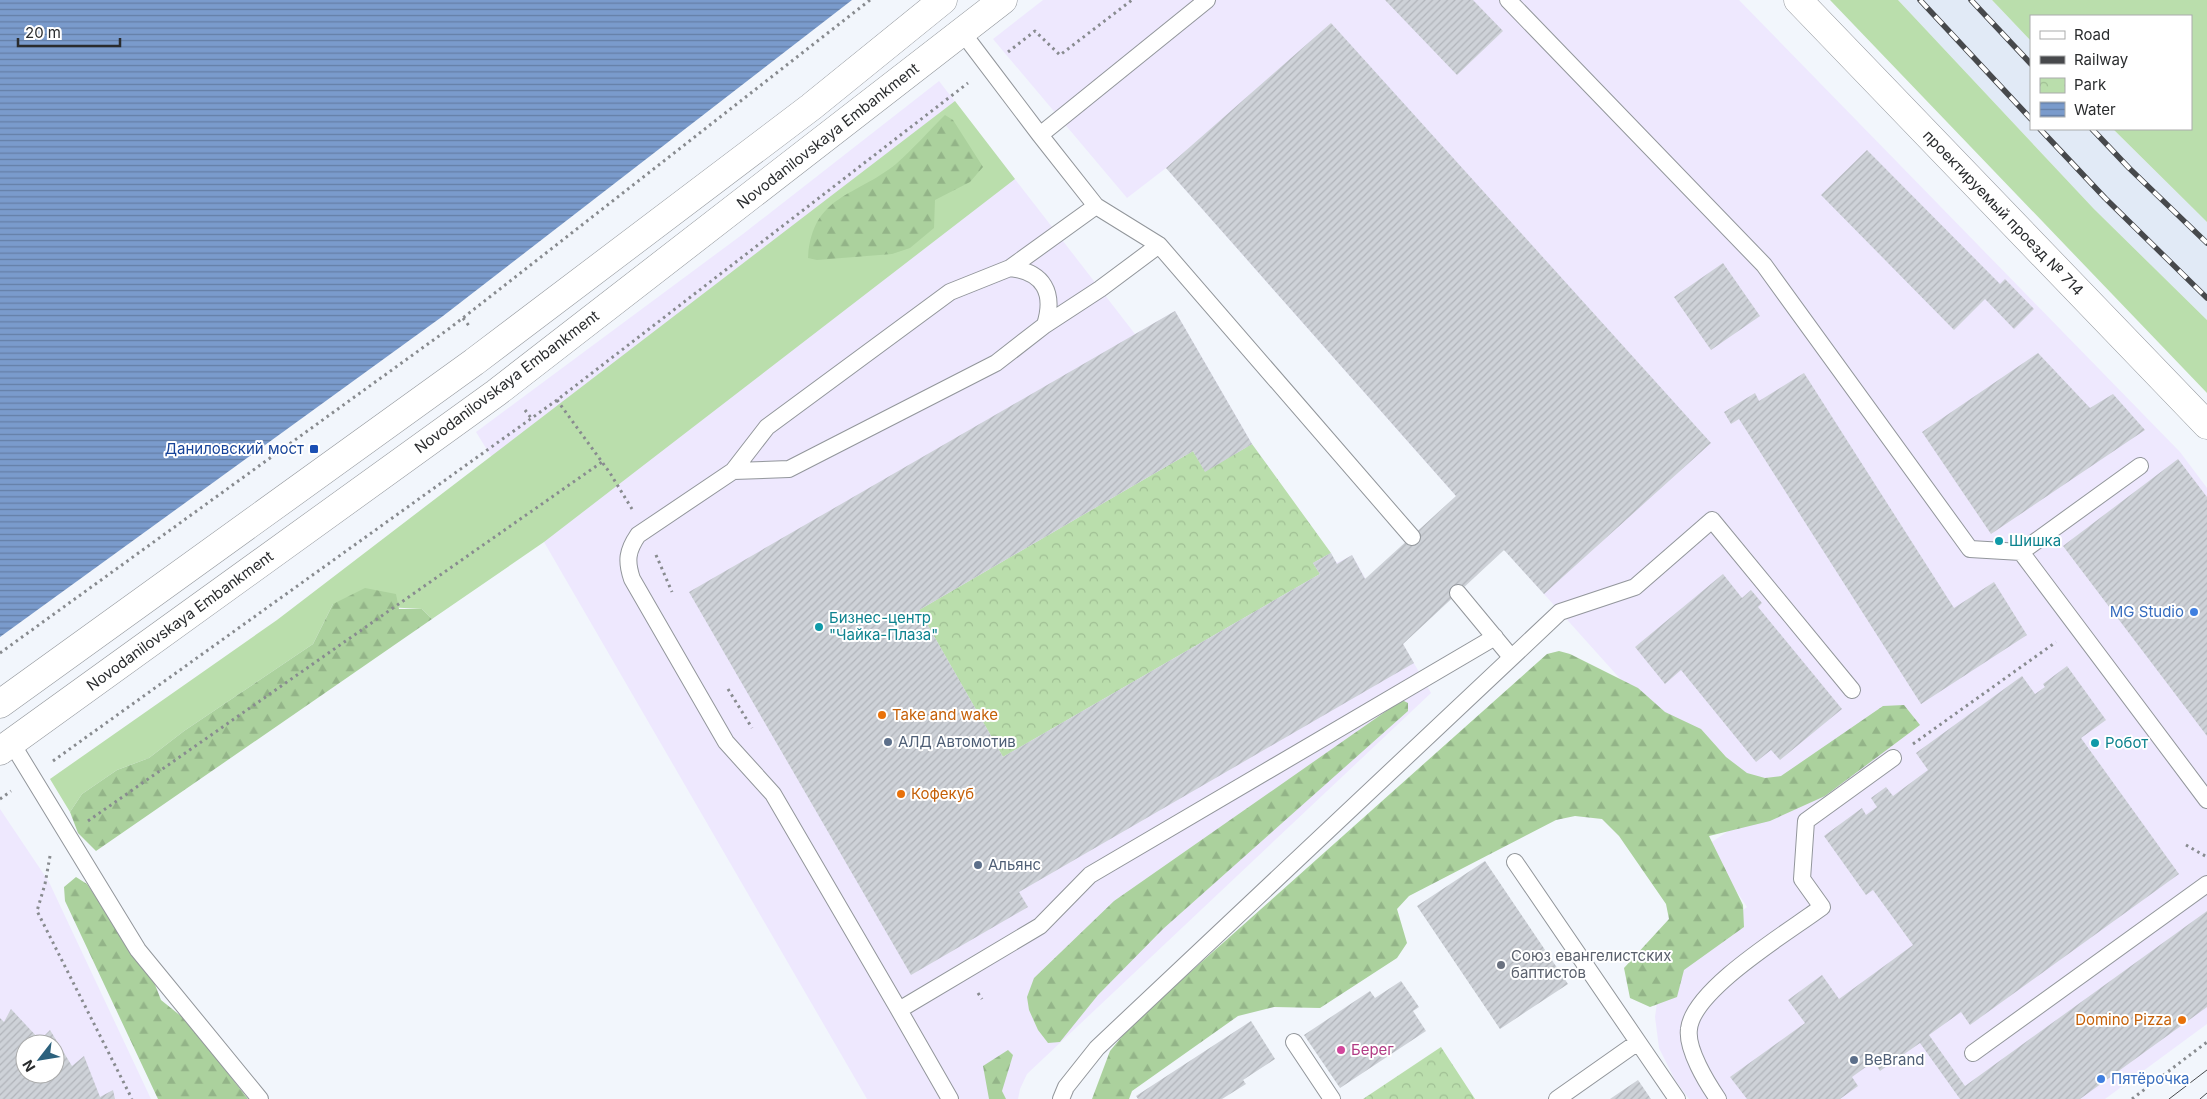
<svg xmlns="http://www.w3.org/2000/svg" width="2207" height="1099" font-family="Inter,sans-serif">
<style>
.commercial{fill:#eee8fe;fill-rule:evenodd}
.built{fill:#e1eaf6}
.green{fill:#badeac}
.forest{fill:url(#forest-firs)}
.park{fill:url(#park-crowns)}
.water{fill:url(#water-rules)}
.building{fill:url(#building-hatch);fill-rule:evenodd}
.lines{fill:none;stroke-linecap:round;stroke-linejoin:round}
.lane-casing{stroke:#92969b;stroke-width:18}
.street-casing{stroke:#92969b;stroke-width:29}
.secondary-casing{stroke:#92969b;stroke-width:29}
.path{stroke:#888b8f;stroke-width:3;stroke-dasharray:2.5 4;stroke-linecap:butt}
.lane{stroke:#fff;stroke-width:16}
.street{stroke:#fff;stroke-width:28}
.secondary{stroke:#fff;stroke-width:28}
.tram{stroke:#47494c;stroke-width:1}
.rail-casing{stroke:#47494c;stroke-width:5.5}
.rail{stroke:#fff;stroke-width:4;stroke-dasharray:11;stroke-linecap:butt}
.transit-dot{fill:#1a4fb4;stroke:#fff;stroke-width:2}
.culture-dot{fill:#0f9aa8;stroke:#fff;stroke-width:2}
.shop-dot{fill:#3f7fe0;stroke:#fff;stroke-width:2}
.food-dot{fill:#e8710a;stroke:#fff;stroke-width:2}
.service-dot{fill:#5c6f8a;stroke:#fff;stroke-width:2}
.worship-dot{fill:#6b7280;stroke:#fff;stroke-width:2}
.hotel-dot{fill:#d1479c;stroke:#fff;stroke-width:2}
.labels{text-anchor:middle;stroke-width:4;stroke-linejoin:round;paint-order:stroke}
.street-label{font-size:15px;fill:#2a2c2e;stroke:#fff}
.transit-label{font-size:15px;fill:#164399;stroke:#fff;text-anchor:end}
.culture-label{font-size:15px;fill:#0d838f;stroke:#fff;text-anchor:start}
.shop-label{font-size:15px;fill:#366cbe;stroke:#fff;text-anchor:end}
.food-label{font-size:15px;fill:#c56008;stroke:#fff;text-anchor:start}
.service-label{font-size:15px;fill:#4e5e75;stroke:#fff;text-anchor:start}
.worship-label{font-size:15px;fill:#5b616d;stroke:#fff;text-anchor:start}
.hotel-label{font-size:15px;fill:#b23c85;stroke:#fff;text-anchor:start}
</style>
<defs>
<pattern id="forest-firs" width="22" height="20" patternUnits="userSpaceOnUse" patternTransform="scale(1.25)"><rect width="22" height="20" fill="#abd19d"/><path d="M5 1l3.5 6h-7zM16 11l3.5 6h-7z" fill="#93b488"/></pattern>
<pattern id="park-crowns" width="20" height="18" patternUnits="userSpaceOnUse" patternTransform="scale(1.25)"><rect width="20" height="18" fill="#badeac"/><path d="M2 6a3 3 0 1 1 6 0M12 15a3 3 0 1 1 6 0" fill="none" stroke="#a0bf94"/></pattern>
<pattern id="water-rules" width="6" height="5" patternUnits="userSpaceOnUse" patternTransform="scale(1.25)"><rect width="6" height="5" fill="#7a9bcc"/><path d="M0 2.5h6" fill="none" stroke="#647fa6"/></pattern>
<pattern id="building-hatch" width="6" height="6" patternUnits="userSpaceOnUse" patternTransform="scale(1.25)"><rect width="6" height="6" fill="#ced2d8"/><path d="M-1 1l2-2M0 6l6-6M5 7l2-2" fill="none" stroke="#b1b4ba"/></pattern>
</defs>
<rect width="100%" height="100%" fill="#f2f6fc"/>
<!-- commercial -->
<path class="commercial" d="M1043,0H1739L2180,452L2207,488V1024L2105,1099H1689L1675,1080L1659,1048L1655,1017L1659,989L1673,963L1747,907L1706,846L1746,819L1456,496L1166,168L1127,198L993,39Z
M939,81L1135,334L1175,311L1252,444L1337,563L1352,555L1431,693L1027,1074L1020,1089L1018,1099H867L544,542L476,432L743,234Z
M0,809L49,882L151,1099H0ZM25,1044H55V1074H25Z"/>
<!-- built -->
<path class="built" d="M1898,0H1992L2031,41V129H2113L2207,222V320L2094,209Z"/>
<!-- green -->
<path class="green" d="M1830,0H1898L2094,209L2207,320V393Z
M1992,0H2207V222L2113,129H2191V16H2031V41Z
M955,101L1015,179L544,542L432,619L422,609L333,604L313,644L184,731L149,758L117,770L82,794L70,812L50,779L277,620Z"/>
<!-- forest -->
<path class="forest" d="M945,115L953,120L983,167L970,182L935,200L934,228L910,248L892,254L817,260L808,258C812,195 855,197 896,164C913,149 929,131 945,115Z
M365,588L396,594L399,609H422L432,619L96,851L78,833L70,812L82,794L117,770L149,758L184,731L313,644L333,604Z
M1559,651L1570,654L1638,688L1665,712L1701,729L1726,757L1747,773L1765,778L1781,776L1883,706L1904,705L1920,725L1825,796L1770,821L1709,836L1743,905L1744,927L1684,970L1677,997L1650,1007L1630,998L1624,968L1669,919L1666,904L1619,836L1602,819L1575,816L1556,820L1409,896L1397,909L1407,943L1397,958L1320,1008L1274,1007L1238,1016L1132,1091L1129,1099H1092L1110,1051L1132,1024L1547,654Z
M1402,700L1408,703V711L1163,929L1098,995L1060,1042L1048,1043L1038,1030L1029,1010L1027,997L1034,978L1114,901Z
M76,877L87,884L134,951L147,964L161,1000L187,1021L248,1099H158L65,901L64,887Z
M1008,1050L1013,1055L1002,1091L1006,1099H989L983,1066Z"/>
<!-- park -->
<path class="park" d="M1252,444L1331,553L1313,563L1320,574L1003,757L919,610L1193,451L1205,471Z
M1441,1047L1475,1099H1363Z"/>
<!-- water -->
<path class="water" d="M0,0H852L443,316L0,637Z"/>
<!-- building -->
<path class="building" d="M1385,0H1473L1503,31L1457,75Z
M1331,23L1711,443L1544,594L1504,550L1403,644L1414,663L1019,892L1028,907L911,975L689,592L1175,311L1252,444L1205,472L1193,451L919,610L1003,757L1320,574L1313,563L1331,553L1337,564L1352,555L1365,579L1456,496L1166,168Z
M1867,150L2000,284L2005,279L2034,309L2014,329L1985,299L1954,330L1821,195Z
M1723,263L1760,316L1711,350L1674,297Z
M2038,353L2090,408L2113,394L2145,430L1991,534L1922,432Z
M1804,373L1954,608L1994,582L2027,635L1921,704L1739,419L1731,424L1724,412L1755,393L1759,401Z
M2178,459L2207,497V736L2063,546Z
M1723,574L1742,598L1751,590L1762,603L1758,607L1842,709L1780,760L1771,750L1756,762L1681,670L1665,684L1635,647Z
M2067,666L2106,720L2081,738L2179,874L1970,1025L1961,1012L1929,1035L1965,1086L2207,911V1007L2080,1099H1960L1920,1043L1880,1071L1874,1061L1852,1077L1858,1086L1840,1099H1747L1730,1077L1805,1023L1788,1000L1822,975L1839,999L1913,945L1873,890L1866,895L1824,836L1862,808L1866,815L1877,807L1871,798L1886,787L1893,796L1928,770L1916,753L2022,676L2035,694L2045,687L2043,684Z
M1485,861L1568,984L1500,1029L1417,906Z
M1401,981L1419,1007L1413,1011L1426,1031L1340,1088L1304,1035L1370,991L1375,998Z
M11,1009L40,1040L50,1030L72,1066L84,1056L100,1097L113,1090L115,1099H0V1018L4,1022ZM25,1044H55V1074H25Z
M1251,1021L1275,1059L1243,1080L1246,1084L1222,1099H1138L1136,1096Z
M1638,1080L1651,1099H1610Z"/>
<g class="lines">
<!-- lane casing -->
<g class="lane-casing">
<path id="lane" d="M1508,0L1764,265L1970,549L2021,552
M962,32L1040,135L1096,206L1159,245L1412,537
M1040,135L1207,0
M1010,268C1044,272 1055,293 1045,325
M2140,466L2021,552L2207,800
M733,471L789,469L996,363L1045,325L1100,289L1159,245
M1458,593L1511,657
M11,742L138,950L260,1099
M1515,862L1638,1042
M899,1010L773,794L726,742L632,579C626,561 627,551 638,535L733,471L767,427L950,292L1010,268L1096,206
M1294,1042L1332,1099
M1973,1053L2207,884
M950,1099L899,1010L1040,926L1090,875L1495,637
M1061,1099L1066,1087L1097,1048L1560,612L1635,587L1712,520L1852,690
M1557,1099L1638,1042L1677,1099
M1718,1099C1707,1083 1686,1049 1689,1029C1693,989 1790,931 1822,907L1802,879L1806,821L1893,758"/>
</g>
<!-- street casing -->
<g class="street-casing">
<path id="street" d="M1798,0L2207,425"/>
</g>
<!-- secondary casing -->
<g class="secondary-casing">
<path id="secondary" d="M0,704L474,362L811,107L943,0
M0,751L496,393L1003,0"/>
</g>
<!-- path -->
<path class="path" d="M1008,52L1035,31L1060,55L1132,0
M463,318L470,327
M557,400L610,473L632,509
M525,410L531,418
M656,555L672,592
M0,653L450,328L870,0
M728,689L752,728
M1913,744L2056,642
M53,761L557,400L968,83
M0,799L11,791
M88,821L602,462
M2186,845L2207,857
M50,856L45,884L37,911L132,1099
M978,993L982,999
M2132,1099L2207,1042"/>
<!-- lane -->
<use href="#lane" class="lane"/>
<!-- street -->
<use href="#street" class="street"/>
<!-- secondary -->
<use href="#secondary" class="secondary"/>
<!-- tram -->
<path class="tram" d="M2169,1099L2207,1070
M2200,1099L2207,1093"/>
<!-- rail casing -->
<g class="rail-casing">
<path id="rail" d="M1920,0L2031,119
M1971,0L2031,64
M2040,129L2105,198L2207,298
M2092,129L2129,168L2207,243"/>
</g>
<!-- rail -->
<use href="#rail" class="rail"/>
</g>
<!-- markers -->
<rect class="transit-dot" x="309" y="444" width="10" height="10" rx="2.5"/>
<g class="culture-dot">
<circle cx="1999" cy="541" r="5"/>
<circle cx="819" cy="627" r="5"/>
<circle cx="2095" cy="743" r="5"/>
</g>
<g class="shop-dot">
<circle cx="2194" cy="612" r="5"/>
<circle cx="2101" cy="1079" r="5"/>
</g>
<g class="food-dot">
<circle cx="882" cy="715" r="5"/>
<circle cx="901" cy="794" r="5"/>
<circle cx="2182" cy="1020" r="5"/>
</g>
<g class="service-dot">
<circle cx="888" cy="742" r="5"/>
<circle cx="978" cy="865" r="5"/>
<circle cx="1854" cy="1060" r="5"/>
</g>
<circle class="worship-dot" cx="1501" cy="965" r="5"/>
<circle class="hotel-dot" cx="1341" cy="1050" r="5"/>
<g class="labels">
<!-- street labels -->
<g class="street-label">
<text transform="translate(828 136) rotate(-38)" y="5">Novodanilovskaya Embankment</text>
<text transform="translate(2003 213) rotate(46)" y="5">проектируемый проезд № 714</text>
<text transform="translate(507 382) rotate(-37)" y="5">Novodanilovskaya Embankment</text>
<text transform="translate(180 621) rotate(-36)" y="5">Novodanilovskaya Embankment</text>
</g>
<!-- transit labels -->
<g class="transit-label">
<text x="304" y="454">Даниловский мост</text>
</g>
<!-- culture labels -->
<g class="culture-label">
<text x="2009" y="546">Шишка</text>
<text x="829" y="623">Бизнес-центр<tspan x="829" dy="17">"Чайка-Плаза"</tspan></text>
<text x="2105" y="748">Робот</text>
</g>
<!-- shop labels -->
<g class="shop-label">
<text x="2184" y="617">MG Studio</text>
<text x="2111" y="1084" text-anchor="start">Пятёрочка</text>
</g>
<!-- food labels -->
<g class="food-label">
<text x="892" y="720">Take and wake</text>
<text x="911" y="799">Кофекуб</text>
<text x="2172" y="1025" text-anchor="end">Domino Pizza</text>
</g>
<!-- service labels -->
<g class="service-label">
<text x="898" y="747">АЛД Автомотив</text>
<text x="988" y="870">Альянс</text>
<text x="1864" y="1065">BeBrand</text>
</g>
<!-- worship labels -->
<g class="worship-label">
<text x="1511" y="961">Союз евангелистских<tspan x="1511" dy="17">баптистов</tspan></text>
</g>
<!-- hotel labels -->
<g class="hotel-label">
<text x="1351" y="1055">Берег</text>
</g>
</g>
<!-- legend -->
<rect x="2030" y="15" width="162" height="115" fill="#ffffff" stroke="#aaabab"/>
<rect x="2040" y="31" width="25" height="8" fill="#ffffff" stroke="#aaabab"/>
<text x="2074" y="40" font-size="15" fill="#2a2c2e">Road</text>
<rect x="2040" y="56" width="25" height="8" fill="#47494c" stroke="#aaabab"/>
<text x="2074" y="65" font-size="15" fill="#2a2c2e">Railway</text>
<rect x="2040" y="78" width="25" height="15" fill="url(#park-crowns)" stroke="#aaabab"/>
<text x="2074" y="90" font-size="15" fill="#2a2c2e">Park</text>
<rect x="2040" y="102" width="25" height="15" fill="url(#water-rules)" stroke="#aaabab"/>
<text x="2074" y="115" font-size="15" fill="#2a2c2e">Water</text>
<!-- north arrow -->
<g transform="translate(40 1059) rotate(239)"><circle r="24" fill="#ffffff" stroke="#aaabab"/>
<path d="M0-4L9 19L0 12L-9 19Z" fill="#2c617d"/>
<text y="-8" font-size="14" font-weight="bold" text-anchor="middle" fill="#2a2c2e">N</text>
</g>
<!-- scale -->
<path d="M18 38v8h102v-8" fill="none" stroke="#2a2c2e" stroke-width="2.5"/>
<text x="25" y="38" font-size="15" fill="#2a2c2e" stroke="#ffffff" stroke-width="4" paint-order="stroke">20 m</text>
</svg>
